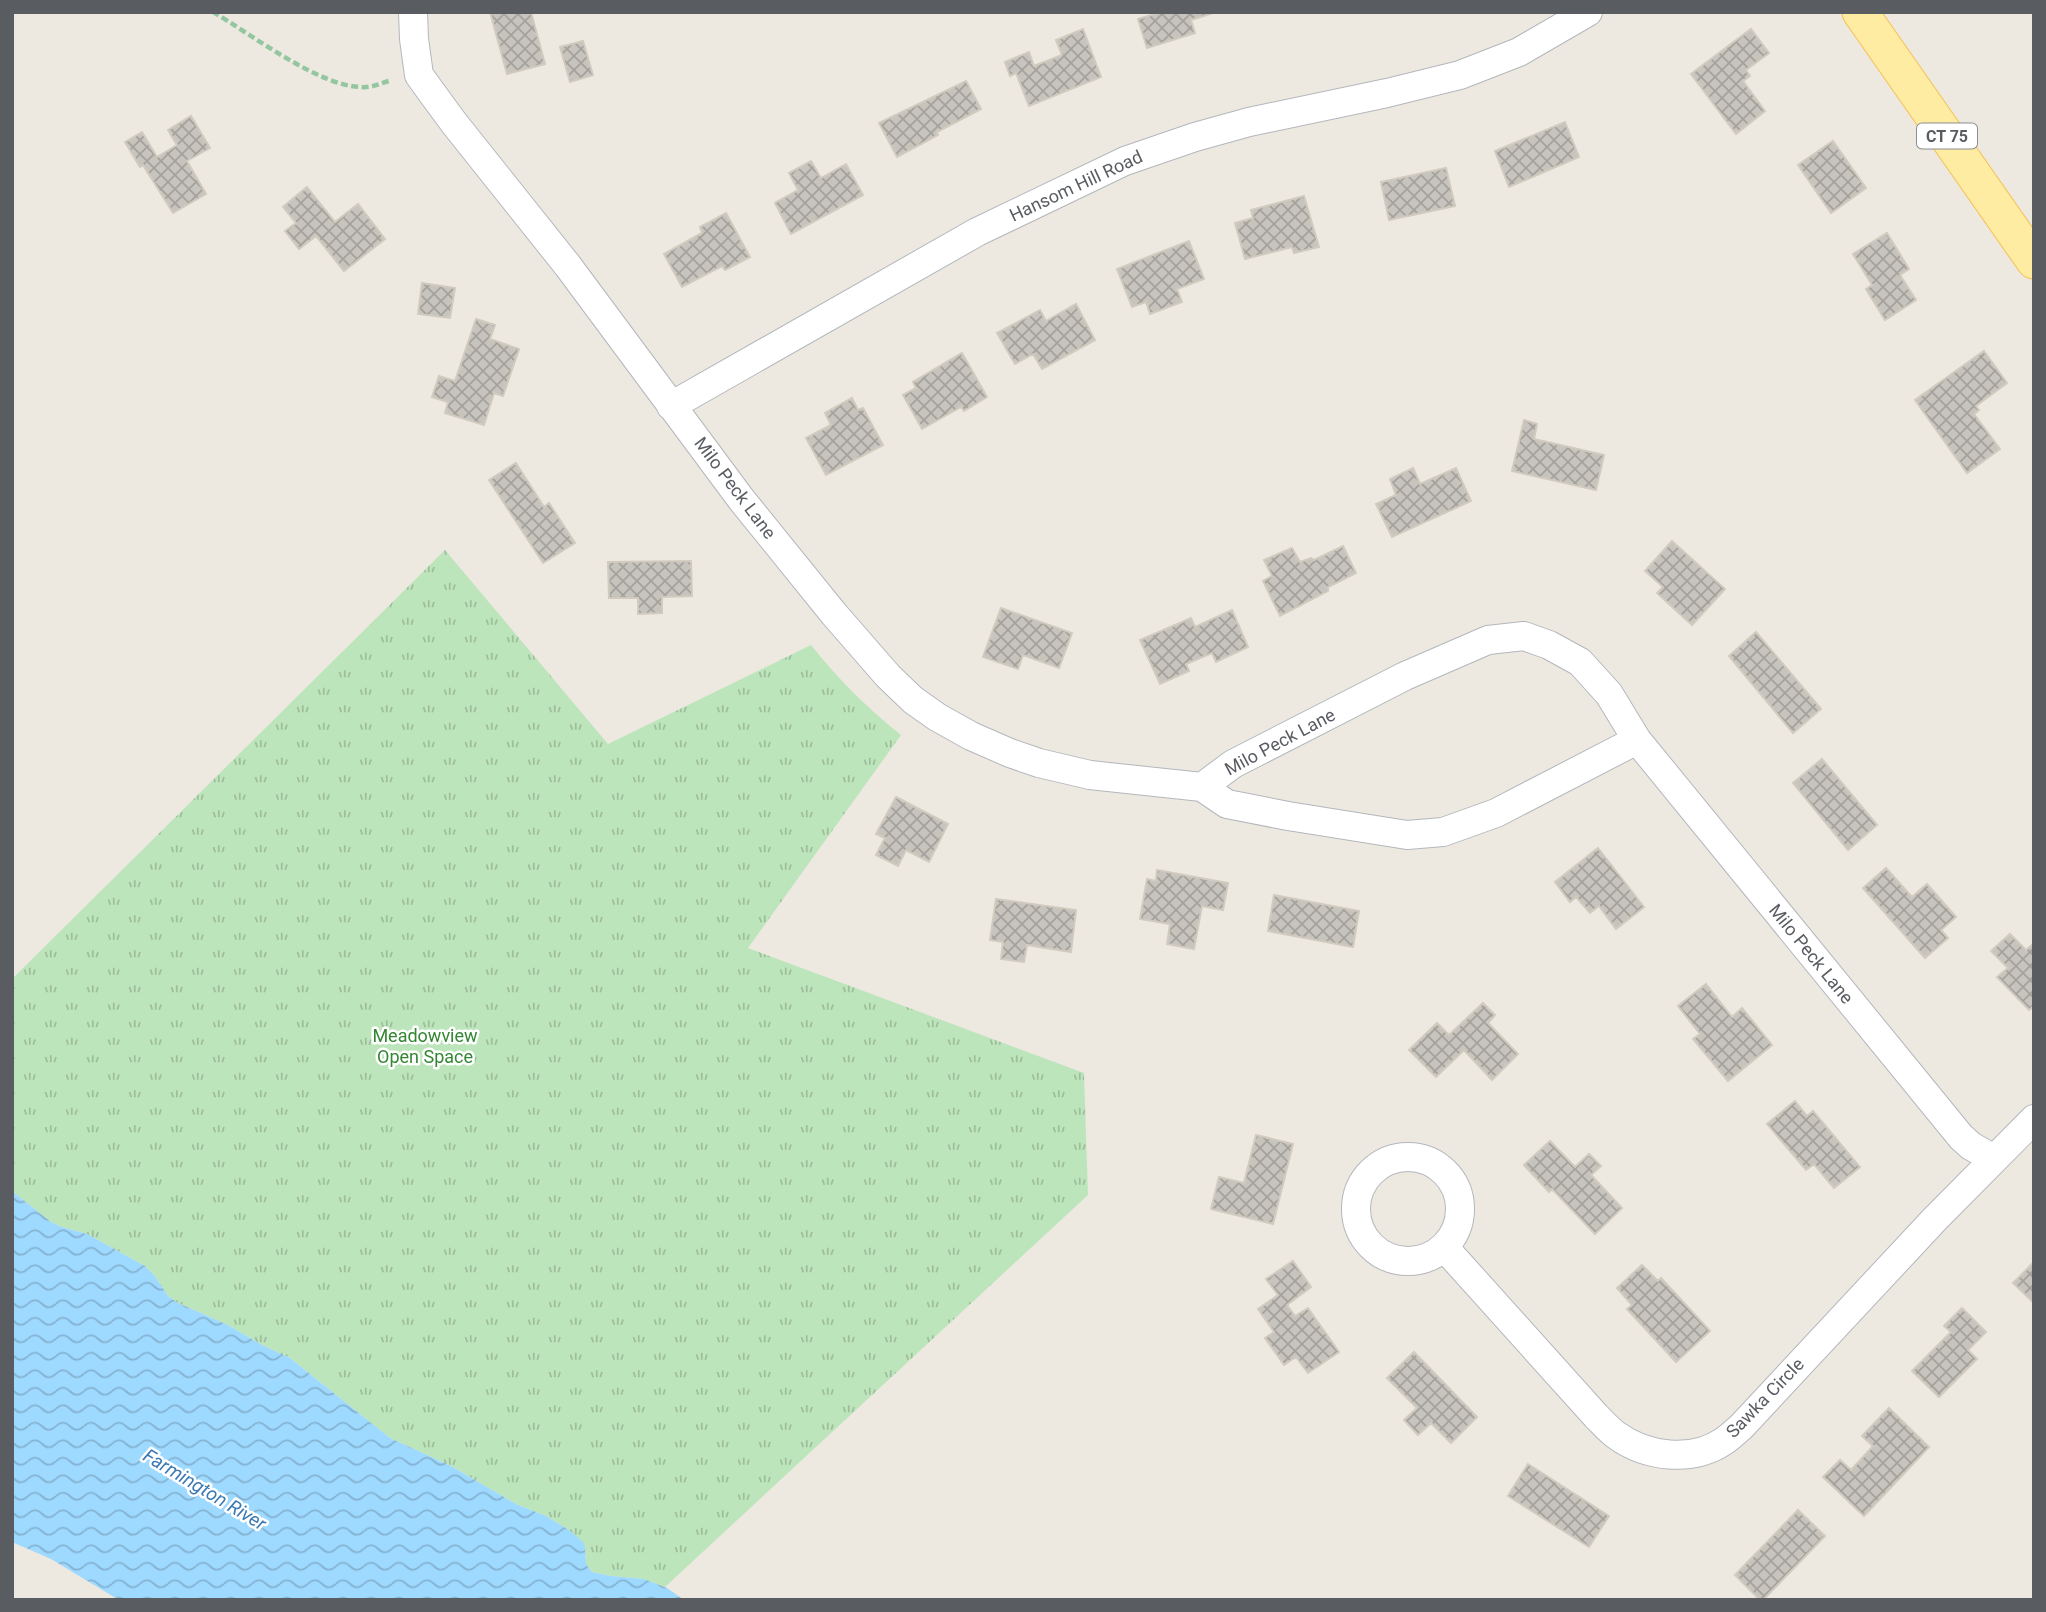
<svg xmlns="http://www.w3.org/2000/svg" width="2046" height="1612" font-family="Roboto,sans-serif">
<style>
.grass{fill:url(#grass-tufts)}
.water{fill:url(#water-waves)}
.building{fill:url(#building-cross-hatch);stroke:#d1cbbf;stroke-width:2}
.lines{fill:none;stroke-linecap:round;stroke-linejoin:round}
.minor-casing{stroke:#b3b7bc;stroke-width:30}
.major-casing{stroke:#f4c051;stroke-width:37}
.path{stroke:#94c7a1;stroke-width:4.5;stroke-dasharray:7 3.5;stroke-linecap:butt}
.minor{stroke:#fff;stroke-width:28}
.major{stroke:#ffeca3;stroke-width:35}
.labels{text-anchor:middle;stroke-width:5;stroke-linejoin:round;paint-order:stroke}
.shield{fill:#fff;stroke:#8b8e91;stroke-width:2}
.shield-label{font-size:16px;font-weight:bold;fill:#595d62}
.street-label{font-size:18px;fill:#595d62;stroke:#fff}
.park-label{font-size:18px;fill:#338733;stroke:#fff}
.water-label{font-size:19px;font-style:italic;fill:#3a79b3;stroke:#fff}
</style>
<defs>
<pattern id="grass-tufts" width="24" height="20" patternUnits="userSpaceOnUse" patternTransform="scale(1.75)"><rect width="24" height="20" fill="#bde5bb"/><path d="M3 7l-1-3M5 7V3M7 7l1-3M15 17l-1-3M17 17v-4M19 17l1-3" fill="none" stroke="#9dbd9b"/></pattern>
<pattern id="water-waves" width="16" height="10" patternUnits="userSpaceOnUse" patternTransform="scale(1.75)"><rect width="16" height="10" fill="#9ed9ff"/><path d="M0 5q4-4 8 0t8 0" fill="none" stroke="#84b3d2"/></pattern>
<pattern id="building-cross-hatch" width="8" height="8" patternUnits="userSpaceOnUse" patternTransform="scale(1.75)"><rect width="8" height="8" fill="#c7c4bd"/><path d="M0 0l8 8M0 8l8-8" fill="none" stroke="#a5a29d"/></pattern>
</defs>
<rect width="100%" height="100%" fill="#ede9e0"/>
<!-- grass -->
<path class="grass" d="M445,550L608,744L811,645C838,679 867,708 901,735L748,948L1084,1073L1088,1195L665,1587L644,1579L611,1576L592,1572L586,1564L585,1547L569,1530L546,1516L516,1504L451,1466L390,1438L290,1358L262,1345L228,1325L178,1303L168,1296L154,1275L145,1266L87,1234L62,1227L51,1222L12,1191V979Z"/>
<!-- water -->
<path class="water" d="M12,1191L51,1222L62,1227L87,1234L145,1266L154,1275L168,1296L178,1303L228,1325L262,1345L290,1358L390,1438L451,1466L516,1504L546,1516L569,1530L583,1542L585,1547L586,1564L592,1572L611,1576L644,1579L667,1588L684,1600H119L51,1559L12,1542Z"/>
<!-- building -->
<path class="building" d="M490,12H531L545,64L507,74Z
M1155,12H1216L1191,20L1195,33L1147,48L1138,19L1155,14Z
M1083,29L1101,77L1029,106L1016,73L1010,76L1005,62L1029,52L1034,66L1062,55L1056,40Z
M1751,29L1769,53L1746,70L1750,76L1743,81L1765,111L1736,134L1691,74Z
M583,41L593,75L570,82L560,47Z
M966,81L981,109L937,132L938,135L897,157L879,123Z
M191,116L210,148L187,161L206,194L173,213L143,165L140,167L125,142L142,132L157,157L177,145L168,130Z
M1565,122L1579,157L1509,187L1495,151Z
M1833,141L1866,188L1831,213L1798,165Z
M811,161L821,178L846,164L863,195L791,234L775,203L798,190L789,173Z
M1446,168L1455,206L1389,220L1381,182Z
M307,187L335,222L358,204L385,239L344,271L316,236L299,249L285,231L296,223L283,207Z
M1304,196L1319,247L1294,253L1292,247L1245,259L1235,223L1253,218L1251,210Z
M726,213L750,257L725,270L722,266L682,287L664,254L702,233L700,227Z
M1887,233L1909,269L1900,275L1916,300L1885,320L1866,289L1872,285L1853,254Z
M1189,241L1204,279L1177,289L1182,302L1150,314L1146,302L1132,307L1117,269Z
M422,283L455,288L450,318L418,314Z
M1076,304L1095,340L1042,369L1033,354L1015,364L997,333L1040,310L1046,321Z
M476,319L495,325L490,339L519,349L503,396L494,393L484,425L445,413L448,402L432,397L439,376L455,381Z
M1984,351L2007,383L1976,406L1979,410L1974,414L2000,449L1967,473L1915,400Z
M962,353L987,397L964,411L961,407L922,429L903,395L916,388L913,382Z
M852,398L858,410L863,408L883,445L826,475L806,438L831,425L825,413Z
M1524,420L1537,424L1534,439L1604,455L1596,490L1512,471Z
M516,463L544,507L549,503L575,543L543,563L489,480Z
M1413,468L1420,484L1456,468L1471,501L1392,537L1376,504L1396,495L1390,479Z
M1672,541L1725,589L1692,625L1657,593L1663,587L1645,571Z
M1343,546L1356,573L1328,587V591L1280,616L1263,581L1272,576L1264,560L1292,548L1300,562L1311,558L1314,560Z
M691,561L692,596L662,597V613L638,614V598H609L608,562Z
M1001,608L1072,633L1059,668L1023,655L1018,669L983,657Z
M1232,610L1248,647L1216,662L1212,653L1186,664L1189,671L1160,684L1140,640L1191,618L1195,627Z
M1756,632L1821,709L1793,733L1729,656Z
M1822,759L1877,825L1848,850L1793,783Z
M896,797L948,824L929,862L906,850L898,866L876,855L885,838L876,834Z
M1598,848L1644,907L1616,929L1599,906L1590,913L1576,897L1570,902L1555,882Z
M1886,868L1912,897L1927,884L1956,917L1941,930L1948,938L1925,958L1863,888Z
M1157,870L1228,883L1223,910L1202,906L1194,949L1167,944L1170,924L1140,919L1147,879L1156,881Z
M1274,895L1359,911L1353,947L1268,931Z
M996,899L1076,910L1071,952L1027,945L1024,962L1001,959L1003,942L990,940Z
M2010,934L2026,950L2034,943V1006L2029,1010L1997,977L2008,968L1991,951Z
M1706,984L1732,1017L1742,1008L1772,1045L1728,1081L1693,1039L1700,1034L1678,1006Z
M1483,1003L1495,1015L1488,1023L1518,1054L1492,1080L1464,1050L1436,1077L1409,1050L1437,1023L1449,1035Z
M1795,1101L1807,1116L1813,1111L1860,1167L1834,1188L1814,1164L1806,1170L1767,1124Z
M1256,1135L1293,1144L1273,1224L1211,1209L1219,1177L1244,1183Z
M1550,1141L1575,1167L1589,1154L1601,1166L1591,1175L1622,1208L1595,1234L1552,1189L1549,1192L1524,1165Z
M1293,1261L1311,1287L1287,1305L1295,1316L1308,1308L1339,1352L1308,1373L1296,1357L1284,1365L1265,1338L1274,1332L1258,1309L1278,1295L1266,1279Z
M2034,1262V1303L2013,1283Z
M1642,1265L1658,1281L1661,1278L1710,1331L1676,1362L1627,1309L1632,1305L1617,1288Z
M1962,1308L1986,1332L1968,1350L1977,1359L1939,1397L1912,1371L1951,1332L1944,1326Z
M1414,1352L1477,1417L1451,1443L1431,1423L1418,1435L1404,1420L1417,1408L1387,1378Z
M1889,1408L1929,1447L1864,1516L1823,1477L1840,1460L1851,1470L1873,1446L1862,1436Z
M1528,1464L1609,1516L1589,1547L1508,1496Z
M1798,1510L1825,1536L1763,1600H1760L1735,1575Z"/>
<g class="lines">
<!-- minor casing -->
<g class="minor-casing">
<path id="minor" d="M413,12L414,39L419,75L432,93L454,123L568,266L741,499L834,614L888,676L913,700L937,717L971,736L1010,753L1039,763L1090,775L1202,787L1233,764L1405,676L1488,640L1524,636L1549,645L1580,662L1609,694L1637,740L1961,1137L1971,1146L1994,1159
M671,406L977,232L1125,161L1195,137L1249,122L1387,93L1460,75L1519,52L1588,12
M1202,787L1227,804L1288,816L1407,835L1443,832L1496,813L1637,740
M1356 1209a52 52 0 1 1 104 0a52 52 0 1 1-104 0Z
M1444,1247L1596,1416C1603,1423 1609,1430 1616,1435C1646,1457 1692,1463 1724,1441C1730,1437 1735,1432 1741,1427L1934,1220L2034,1119"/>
</g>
<!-- major casing -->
<g class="major-casing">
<path id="major" d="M1860,12L2034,261"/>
</g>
<!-- path -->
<path class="path" d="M213,12C251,34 318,86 361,87C372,88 381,83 392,80"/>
<!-- minor -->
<use href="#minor" class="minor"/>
<!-- major -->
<use href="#major" class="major"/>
</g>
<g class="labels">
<!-- shield labels -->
<rect class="shield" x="1917" y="123.5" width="60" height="25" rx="5"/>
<g class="shield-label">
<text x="1947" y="142">CT 75</text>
</g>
<!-- street labels -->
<g class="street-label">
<text transform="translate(1076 186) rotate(-25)" y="6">Hansom Hill Road</text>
<text transform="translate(735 488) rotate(53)" y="6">Milo Peck Lane</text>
<text transform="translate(1280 742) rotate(-28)" y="6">Milo Peck Lane</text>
<text transform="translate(1811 954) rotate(51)" y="6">Milo Peck Lane</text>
<text transform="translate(1765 1398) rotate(-46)" y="6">Sawka Circle</text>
</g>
<!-- park labels -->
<g class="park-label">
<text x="425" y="1042">Meadowview<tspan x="425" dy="21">Open Space</tspan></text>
</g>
<!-- water labels -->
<g class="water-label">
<text transform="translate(205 1489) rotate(31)" y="7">Farmington River</text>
</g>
</g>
<!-- border -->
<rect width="2046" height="1612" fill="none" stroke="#595d62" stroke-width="28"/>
</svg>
